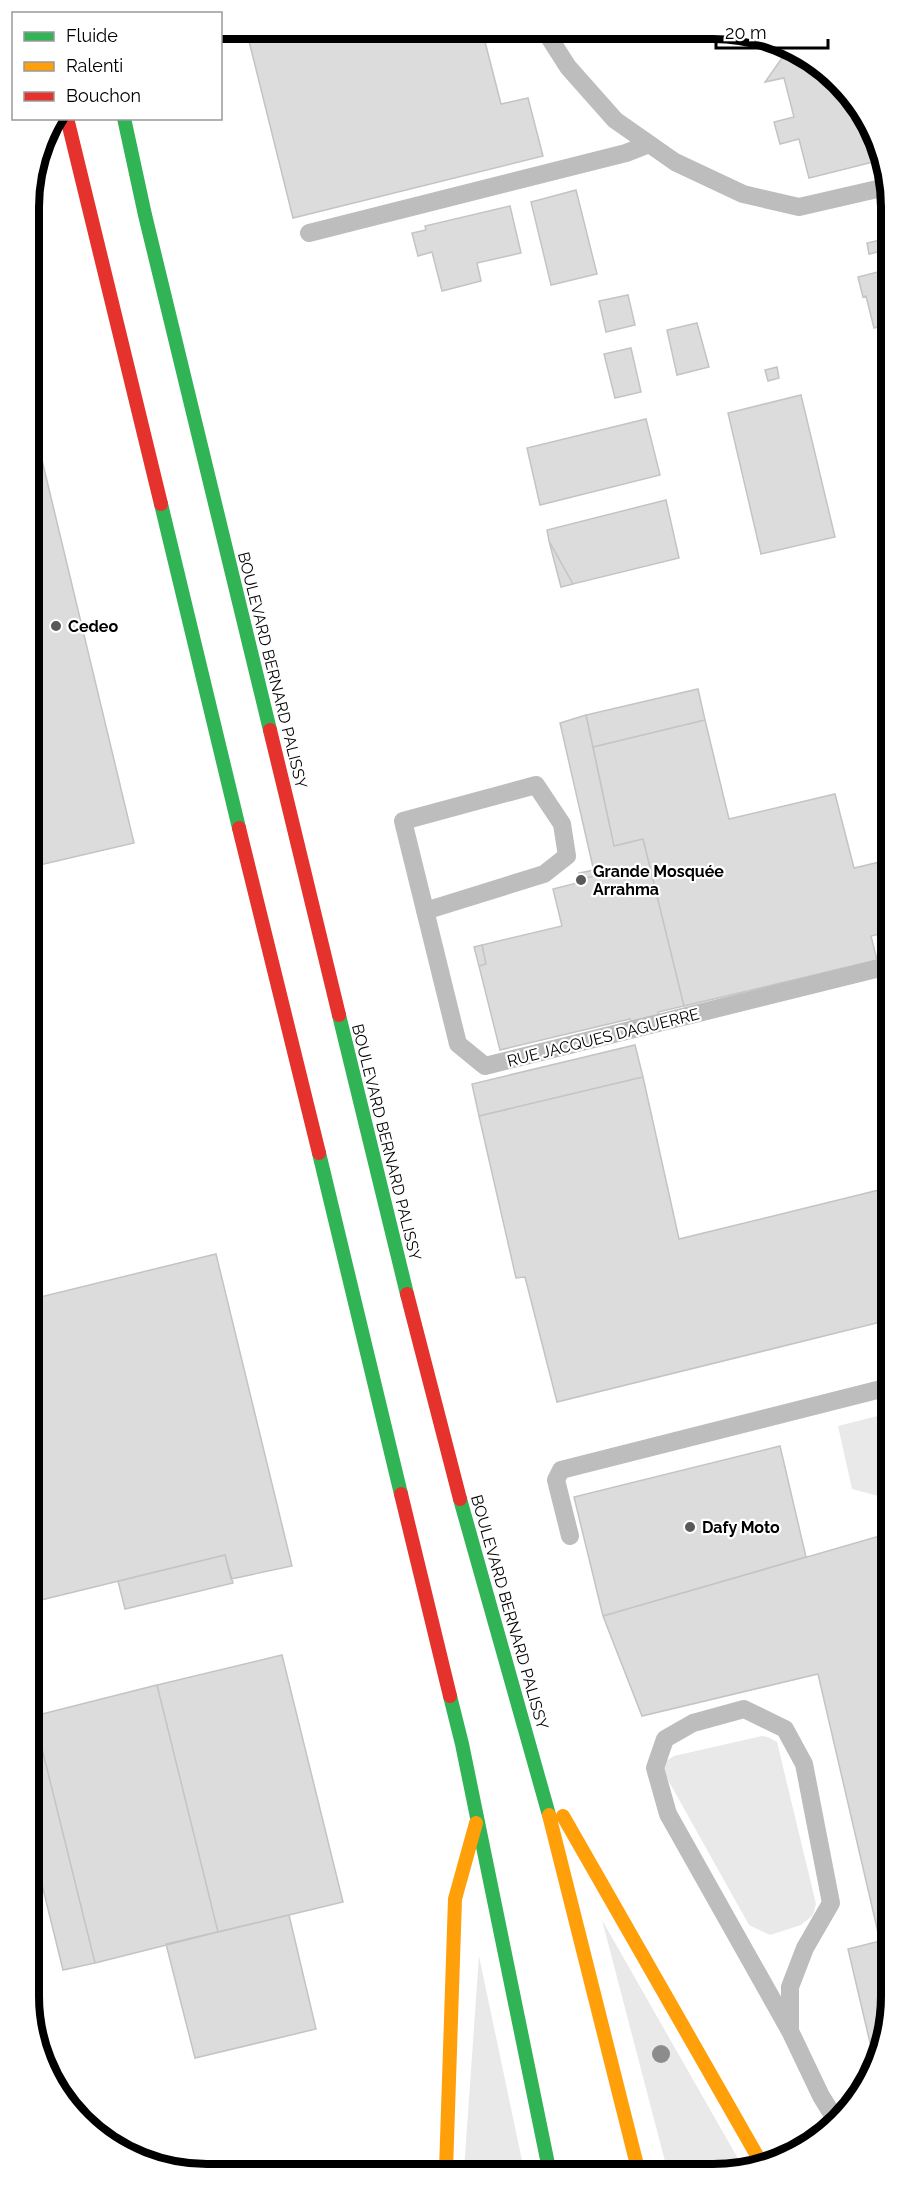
<svg xmlns="http://www.w3.org/2000/svg" width="920" height="2203" font-family="Raleway,sans-serif">
<style>
.green{fill:#e9e9e9}
.building{fill:#dcdcdc;stroke:#c4c4c4;stroke-width:1.5}
.lines{fill:none;stroke-linecap:round;stroke-linejoin:round}
.lane{stroke:#bdbdbd;stroke-width:18}
.fast{stroke:#30b455;stroke-width:14}
.slow{stroke:#ff9f0a;stroke-width:14}
.jam{stroke:#e5322d;stroke-width:14}
.tree{fill:#8c8c8c}
.poi-dot{fill:#595959;stroke:#fff;stroke-width:2}
.labels{text-anchor:middle;stroke-width:4.5;stroke-linejoin:round;paint-order:stroke}
.poi-label{font-size:16px;font-weight:bold;fill:#000;stroke:#fff;text-anchor:start}
.street-label{font-size:16px;fill:#000;stroke:#fff}
.rim{fill:none;stroke:#000;stroke-width:8}
</style>
<rect width="100%" height="100%" fill="#fff"/>
<!-- green -->
<path class="green" d="M889,1413L890,1499L852,1489L838,1426Z
M762,1736L768,1737L777,1742L816,1904L813,1915L801,1925L770,1935L749,1925L663,1771L666,1761L674,1756Z
M602,1920L744,2169H667Z
M479,1956L524,2170H464Z"/>
<!-- building -->
<path class="building" d="M246,29L482,30L501,104L528,98L543,156L293,218Z
M787,51L831,73L867,118L885,159L809,178L799,139L780,144L774,122L794,117L784,78L765,82Z
M576,190L597,274L551,285L531,202Z
M510,206L521,253L477,263L481,281L442,291L432,252L418,256L412,233L426,230L425,226Z
M885,239L886,250L869,254L867,243Z
M886,270V325L874,328L866,296L863,297L858,277Z
M628,295L635,325L606,332L599,301Z
M697,323L709,367L677,375L667,330Z
M631,348L641,392L615,398L604,354Z
M777,367L779,378L768,381L765,370Z
M801,395L835,537L761,554L728,413Z
M30,410L134,843L31,867Z
M646,419L660,475L540,505L527,448Z
M666,500L679,558L573,584L549,541L547,530Z
M549,541L573,584L561,587Z
M698,689L705,720L593,747L586,715Z
M586,715L614,846L643,839L684,1006L658,1012L660,1021L632,1028L630,1019L500,1050L479,966L486,964L482,945L562,926L553,889L581,882V879L595,876L560,723Z
M705,720L729,819L835,794L854,868L888,860V932L871,936L877,960L684,1006L643,839L614,846L593,747Z
M594,870L595,876L581,879L579,873Z
M482,945L486,964L479,966L474,947Z
M635,1045L643,1077L479,1116L472,1084Z
M643,1077L679,1239L883,1189L889,1214V1320L557,1402L525,1277L516,1278L479,1116Z
M216,1254L292,1566L231,1579L225,1555L33,1602L32,1299Z
M780,1446L806,1557L603,1616L574,1497Z
M890,1533L891,2007L876,2068L848,1949L880,1941L818,1674L642,1716L603,1616Z
M225,1555L233,1583L125,1609L118,1581Z
M282,1655L343,1902L218,1932L157,1685Z
M157,1685L218,1932L95,1963L34,1716Z
M34,1716L95,1963L63,1970L34,1852Z
M289,1915L316,2029L195,2058L166,1944Z"/>
<g class="lines">
<!-- lane -->
<path class="lane" d="M545,31L568,67L615,120L675,162L743,194L799,207L886,187
M309,233L626,153L649,144
M425,911L544,874L567,856L562,824L536,785L403,821L458,1044L485,1066L888,966
M570,1536L556,1480L561,1470L889,1387
M790,2031V1987L805,1948L831,1903L804,1764L785,1729L744,1709L693,1723L665,1739L655,1768L668,1814L790,2031L821,2096L837,2122"/>
<!-- fast -->
<path class="fast" d="M124,118L145,215L270,730
M161,504L239,828
M339,1015L407,1294
M319,1153L401,1494
M460,1499L549,1815
M450,1696L462,1744L549,2169"/>
<!-- slow -->
<path class="slow" d="M549,1815L638,2169
M563,1816L763,2166
M446,2170L455,1899L476,1823"/>
<!-- jam -->
<path class="jam" d="M67,118L161,504
M270,730L339,1015
M239,828L319,1153
M407,1294L460,1499
M401,1494L450,1696"/>
</g>
<!-- trees -->
<circle class="tree" cx="661" cy="2054" r="9"/>
<!-- markers -->
<g class="poi-dot">
<circle cx="56" cy="626" r="6"/>
<circle cx="581" cy="880" r="6"/>
<circle cx="690" cy="1527" r="6"/>
</g>
<g class="labels">
<!-- poi labels -->
<g class="poi-label">
<text x="68" y="632">Cedeo</text>
<text x="593" y="877">Grande Mosquée<tspan x="593" dy="18">Arrahma</tspan></text>
<text x="702" y="1533">Dafy Moto</text>
</g>
<!-- street labels -->
<g class="street-label">
<text transform="translate(273 670) rotate(76)" y="6">BOULEVARD BERNARD PALISSY</text>
<text transform="translate(603 1037) rotate(-14)" y="6">RUE JACQUES DAGUERRE</text>
<text transform="translate(387 1142) rotate(76)" y="6">BOULEVARD BERNARD PALISSY</text>
<text transform="translate(510 1612) rotate(74)" y="6">BOULEVARD BERNARD PALISSY</text>
</g>
</g>
<!-- crop -->
<path d="M0 0H920V2203H0ZM207 39H713A168 168 0 0 1 881 207V1996A168 168 0 0 1 713 2164H207A168 168 0 0 1 39 1996V207A168 168 0 0 1 207 39Z" fill="#fff" fill-rule="evenodd"/>
<path class="rim" d="M207 39H713A168 168 0 0 1 881 207V1996A168 168 0 0 1 713 2164H207A168 168 0 0 1 39 1996V207A168 168 0 0 1 207 39Z"/>
<!-- legend -->
<rect x="12" y="12" width="210" height="108" fill="#ffffff" stroke="#999999" stroke-width="1.5"/>
<rect x="24" y="32" width="30" height="9" fill="#30b455" stroke="#999999" stroke-width="1.5"/>
<text x="66" y="42" font-size="18" fill="#000000">Fluide</text>
<rect x="24" y="62" width="30" height="9" fill="#ff9f0a" stroke="#999999" stroke-width="1.5"/>
<text x="66" y="72" font-size="18" fill="#000000">Ralenti</text>
<rect x="24" y="92" width="30" height="9" fill="#e5322d" stroke="#999999" stroke-width="1.5"/>
<text x="66" y="102" font-size="18" fill="#000000">Bouchon</text>
<!-- scale -->
<path d="M716 39v9h112v-9" fill="none" stroke="#000000" stroke-width="3"/>
<text x="725" y="39" font-size="18" fill="#000000" stroke="#ffffff" stroke-width="4.5" paint-order="stroke">20 m</text>
</svg>
